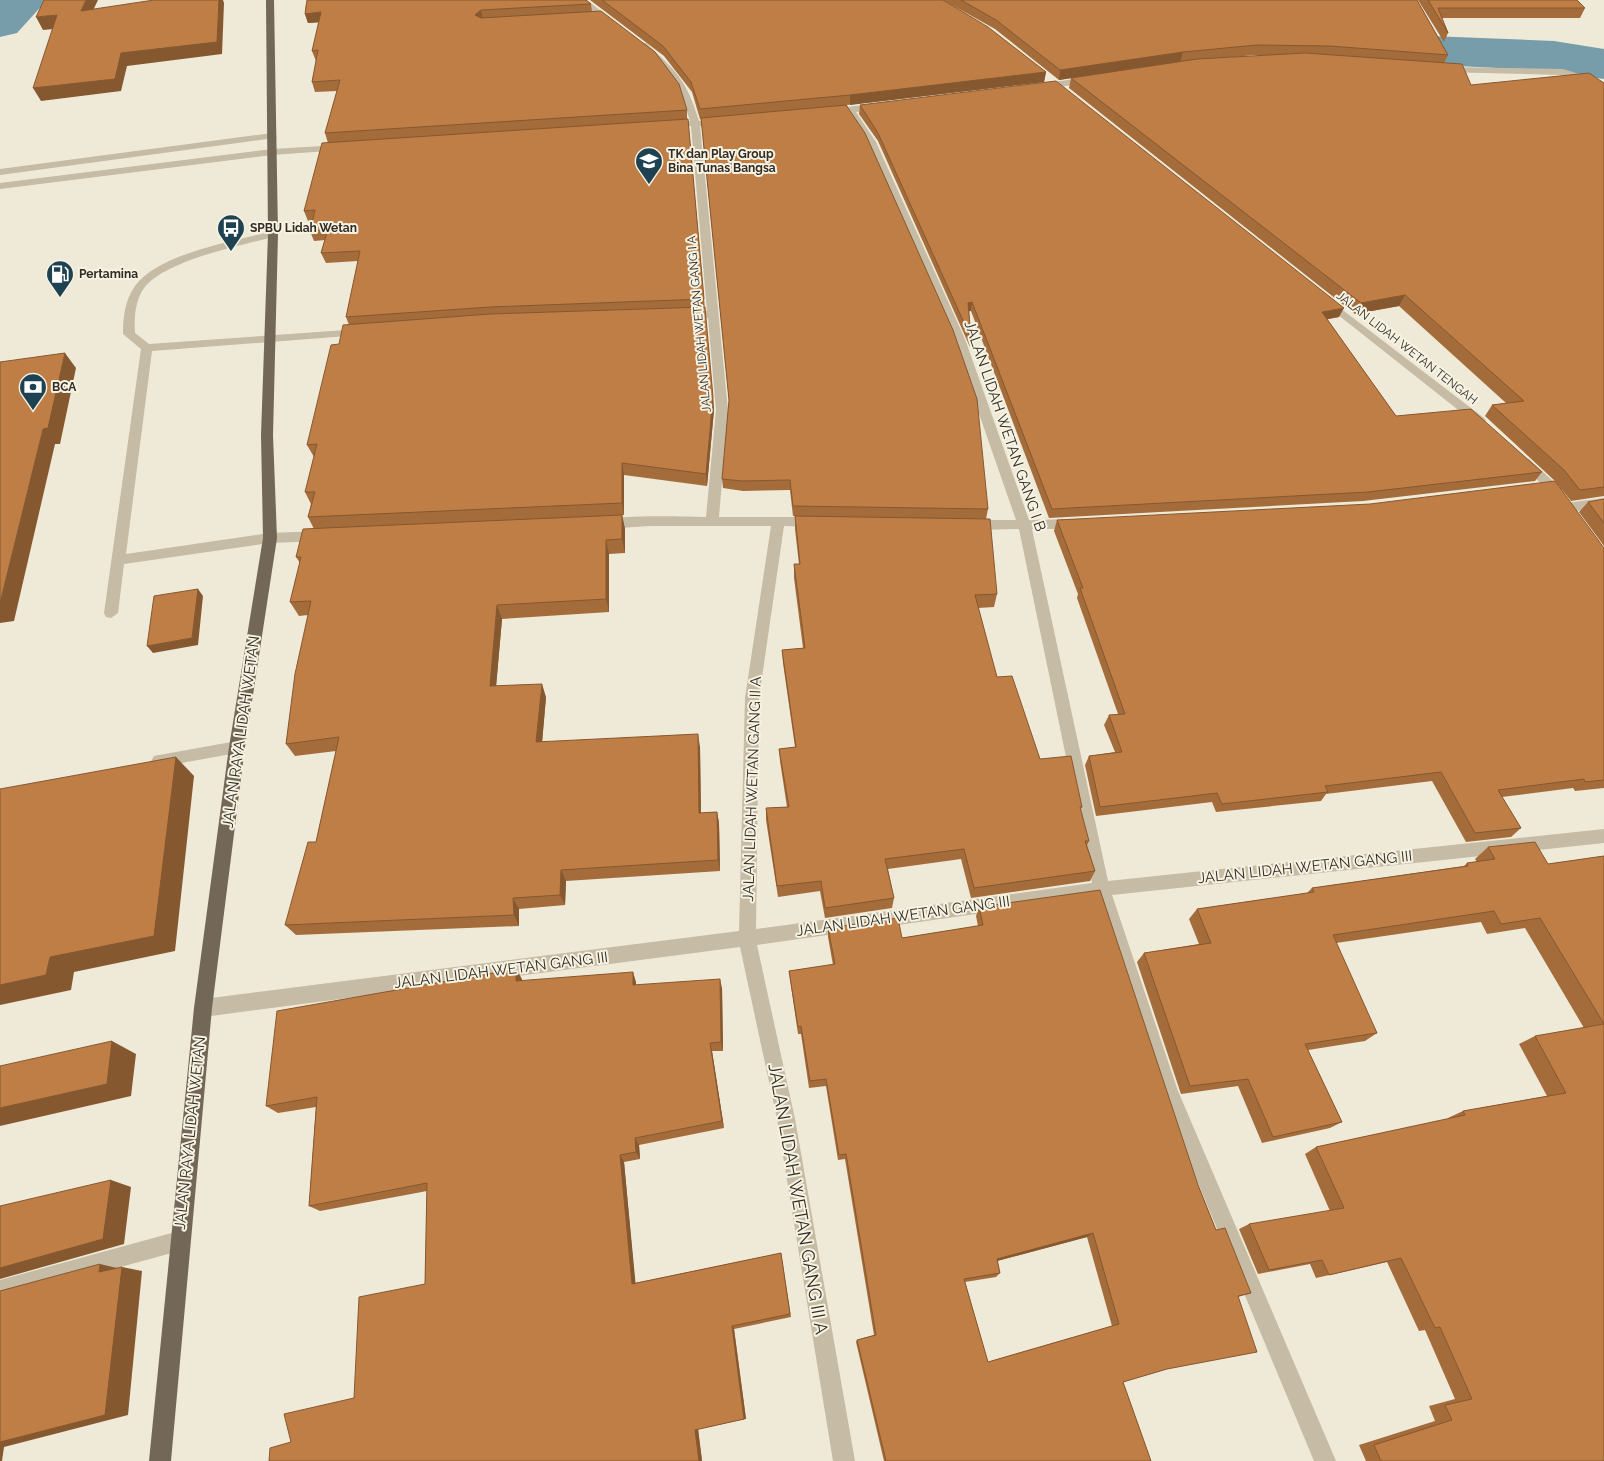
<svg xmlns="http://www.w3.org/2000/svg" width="1604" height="1461" font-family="Raleway,sans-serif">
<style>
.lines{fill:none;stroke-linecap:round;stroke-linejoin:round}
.river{fill:#789daa;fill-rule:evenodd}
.minor{fill:#c6bba4;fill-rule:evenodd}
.major{fill:#736757;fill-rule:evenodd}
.wall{fill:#a46c3b;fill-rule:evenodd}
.shaded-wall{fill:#865830}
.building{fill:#bf7e45;stroke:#865830;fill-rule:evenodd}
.labels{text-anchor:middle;stroke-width:4;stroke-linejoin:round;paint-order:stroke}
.far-poi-label{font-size:12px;font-weight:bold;fill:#322c25;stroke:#f7f3e3;text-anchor:start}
.far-street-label{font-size:12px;fill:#322c25;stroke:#f7f3e3}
.street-label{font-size:15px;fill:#322c25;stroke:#f7f3e3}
.near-street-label{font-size:18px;fill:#322c25;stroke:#f7f3e3}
</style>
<rect width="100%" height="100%" fill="#efe9d7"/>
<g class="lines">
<!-- river -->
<path class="river" d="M0,0H47L17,33L0,37Z
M1220,0H1268C1283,17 1298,25 1321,28L1430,36L1554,41L1604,49V79C1501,62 1396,69 1293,54C1257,45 1241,30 1220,0Z"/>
<!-- minor -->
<path class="minor" d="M578,0H587L616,23L609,25Z
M640,43H646C677,72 686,79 699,121L721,119L726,122L721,125L700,126L728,410L719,517H816L822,522L816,527L784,526L759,698L756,929L1092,883L1019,529L971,530L965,525L971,520H1016L953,339L866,142L847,113L831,115L827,112L831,109L880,103L884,106L883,108L856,112L876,142L965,339L1029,520L1076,519L1082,524L1076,529H1032L1108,881L1604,829V843L1112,895L1178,1091L1336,1461H1314L1160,1092L1096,897L757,945L795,1119L855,1461H833L777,1119L740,947L203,1017L197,1014L194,1008L197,1002L203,999L739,931L745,698L771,526H649L604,529L598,524C604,513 690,517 706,517L716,410L708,318H685L680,315L685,312L707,311L691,126L669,128L664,125L669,122L690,121C678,80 670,75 640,47Z
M1445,67L1563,69L1589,77L1604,86V93L1583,81L1562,75L1442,72L1441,70Z
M1089,77L1092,78V82L1039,90L1035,87L1039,84Z
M272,133L277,136L275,138L0,175V169Z
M339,145L342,146V150L272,155L0,189V183L272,149Z
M273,231L277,232V236C243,245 165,260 144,288C135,301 134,318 135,333L149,344L360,329L366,332L360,335L152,351L126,554L270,533L321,531L328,536L321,541L270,543L124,564L118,613L111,618L106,617L104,613L141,349L123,334C123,317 125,300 135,286C159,253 235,241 273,231Z
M1327,298L1484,418L1486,421L1484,424H1476L1323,303V299Z
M1525,458L1529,459L1554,482L1565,497L1563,500H1555L1546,488L1521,465L1519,462L1521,459Z
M1604,498V506L1566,513L1560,508L1566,503Z
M237,741L242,743L245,747L242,751L237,753L159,767L154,766L151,761L154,756L159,755Z
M179,1231L186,1234L189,1241L186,1248L179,1251L0,1300V1280Z"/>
<!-- major -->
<path class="major" d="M266,0H274L278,234L273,435L277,538L245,747L212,1008L171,1461H149L194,1008L229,747L263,538L261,435L268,234Z"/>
</g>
<!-- wall -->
<path class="wall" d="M590,0H943L1046,72L1044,82L847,105L988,509L986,519L997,594L994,607L978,608L997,677L1040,759L1082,807L1080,810L1089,841L1087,845L1095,871L1090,881L971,898L961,859L888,869L894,898L892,908L825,918L820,891L778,897L766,820V808L787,807L780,761L779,749L795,747L783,663L782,650L803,648L794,578V564H799L795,529V516H793L790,490L743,491L723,488L722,479L729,401L701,119H700L692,92L664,56Z
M943,0H1417L1448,55L1444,63L1471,85L1604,83V496L1571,501L1555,481L1485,416L1492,405L1506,403L1399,306L1355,314L1069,88L1071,78L1059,80L995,29ZM1254,55H1271L1223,58Z
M1418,0H1577L1585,8L1580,18H1442L1448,33L1444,42Z
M306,4H591L592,12L687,110V119H688L714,410L707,486L624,475V515H622L625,529V553L609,554V612L502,619L496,686L546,697L542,742L700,747L701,813L717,812L719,823L720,871L566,881L565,905L519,909V926L296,935L285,925L316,842L336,751L295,756L286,744L308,615L299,616L290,602L300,563L296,557L314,529L308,517L311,504L305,492L314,457L307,445L339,344L349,325L346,317L358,261L326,263L321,253L325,240L314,241L310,231L312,221H308L304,211L328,143L325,133L337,91L315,92L312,82L316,61L312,51L319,22L308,23L305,14Z
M860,105L1339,317L1327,319L1396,416L1542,472L1535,481L1363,501L1049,518L971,311H969L971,338L970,347L878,141L859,114Z
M1604,499V546L1579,512L1588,502Z
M1057,520L1604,548V788L1575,791L1573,788L1502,797L1521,828L1511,837L1466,842L1432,781L1326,794L1321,801L1216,812L1212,802L1096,816L1085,765L1089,756L1115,752L1104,725L1109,715L1118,714L1077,598L1078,594L1054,531Z
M1488,847L1548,864L1604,856V1461H1366L1359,1445L1435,1421L1429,1406L1455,1399L1425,1330L1419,1331L1387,1262L1316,1278L1310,1264L1258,1274L1239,1229L1249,1224L1330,1211L1305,1154L1316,1147L1448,1119V1118L1463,1111L1547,1096L1519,1044L1535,1036L1584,1028L1525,928L1487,934L1481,922L1336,943L1377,1033L1365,1041L1308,1050L1342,1122L1330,1128L1262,1143L1238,1086L1181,1094L1137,962L1144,953L1199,944L1189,919L1197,909L1307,893L1312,888L1464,866L1467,863L1477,862L1475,859Z
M979,907L1198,1185L1216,1230L1251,1293L1238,1297L1167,1369L1123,1382L1151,1461H884L856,1342L857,1340L874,1335L845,1159L838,1160L826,1086L809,1088L801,1034H798L790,979L789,971L833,965L828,937V928L902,938L978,926L976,916ZM1087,1237L1112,1326L988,1362L965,1282L996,1277L1000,1273L997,1261Z
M522,979V981L636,982V985L722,988L723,1051H712L724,1128L639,1145L640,1159L624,1162L635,1283L781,1253L791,1317L734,1329L746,1419L698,1429L702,1461L291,1442L354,1398L425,1284L427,1191L320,1211L309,1206L316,1107L278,1113L266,1106Z"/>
<!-- shaded-wall -->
<path class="shaded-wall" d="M86,0H98L87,23L81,11Z
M219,0H223L224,3L222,54L127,66L121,91L41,101L33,88L121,53Z
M481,10L483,20L475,15Z
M321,12L324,22L308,23L305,14Z
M57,15L63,28L43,30L36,17Z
M1183,52L1180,62L1059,80L1060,70Z
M1046,72L1044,82L850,105V95Z
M1405,295L1399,306L1355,314L1361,303Z
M972,302L971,311L966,312L968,303Z
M1344,308L1339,317L1318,321L1322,312Z
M65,353L76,368L60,444H55L14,621L0,623V603L43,429Z
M713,397L714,410L707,486L706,474Z
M622,463L624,475V515L622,503Z
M622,515L625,529V553L622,539Z
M606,540L609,554V612L606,599Z
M198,589L203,596L198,645L153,653L147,646Z
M497,605L502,619L495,699L490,686Z
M542,684L546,697L541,755L536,742Z
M698,734L700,747L701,824L699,813Z
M176,757L194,776L175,951L74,972L71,990L0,1005V985L50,957Z
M717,812L719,823L720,871L718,860Z
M561,870L566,881L565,905L560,895Z
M513,898L519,909V926L514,915Z
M516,969L522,979V990L516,981Z
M633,972L636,982V995L633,985Z
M720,979L722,988L723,1051L721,1042Z
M112,1041L136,1054L131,1096L0,1126V1108Z
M710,1043L712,1051L724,1128L722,1121Z
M635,1138L639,1145L640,1159L636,1152Z
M620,1155L624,1162L636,1288L632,1284Z
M111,1180L131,1187L124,1244L0,1279V1268Z
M1093,1233L1087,1237L993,1262L997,1259Z
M100,1264L121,1269L99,1272Z
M122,1267L142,1271L128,1415L4,1447L2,1461H0V1442Z
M732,1326L734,1329L746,1419H744Z
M698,1429L702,1461H699L695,1430Z"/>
<!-- building -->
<path class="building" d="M44,0H86L81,11L154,0H219L217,42L121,53L115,79L33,88L57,15L36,17Z
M307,0H586L591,4L481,10L475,15L481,18L601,11L655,52L679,84L687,110L325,133L340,80L312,82L318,50L312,51L321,12L305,14Z
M602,0H943L988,27L1046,72L850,95L700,109L691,82L663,46Z
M961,0H1417L1448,55L1330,46L1257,45L1183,52L1060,70L996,20Z
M1428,0H1577L1585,8H1438L1448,33Z
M1305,53L1462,64L1471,85L1589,73L1604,83V487L1580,490L1564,470L1492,405L1524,401L1405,295L1361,303L1071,78L1197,59Z
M1056,81L1344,308L1322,312L1396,416L1471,409L1542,472L1368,492L1052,509L972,302L968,303L971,338L878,133L860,105Z
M846,105L865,133L953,330L977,399L988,509L793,506L790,480L742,481L722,479L729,400L701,118Z
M688,119L704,299L490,307L346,317L360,251L321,253L328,229L310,231L315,210L304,211L322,143Z
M705,307L713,397L706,474L622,463V503L308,517L315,492H305L317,444L307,445L331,345L339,344L343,325L490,314Z
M65,353L48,428L43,429L0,603V362Z
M1555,481L1604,548V780L1585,782L1584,779L1498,790L1521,828L1475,833L1441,772L1325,786L1328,792L1222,804L1217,793L1100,807L1089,756L1122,752L1109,715L1125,714L1080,588H1083L1057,520L1370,504Z
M1604,499V523L1588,502Z
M622,515V539L606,540V599L497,605L490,686L542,684L536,742L698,734L699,813L717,812L718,860L561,870L560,895L513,898L514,915L285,925L308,842H316L339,737L286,744L295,674L311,601L290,602L301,557H296L303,529Z
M795,516L990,519L997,594L975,595L997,677L1012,676L1040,759L1071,756L1082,807H1080L1089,841H1085L1095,871L974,888L964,849L885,859L894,898L825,908L821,881L777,886L766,808L789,807L779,749L796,747L782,650L805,648L794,564H800Z
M198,589L192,638L147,646L154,596Z
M176,757L154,936L50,957L46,975L0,985V789Z
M1535,842L1548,864L1604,856V1024L1540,918L1501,924L1494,911L1333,935L1377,1033L1305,1044L1342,1122L1273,1137L1248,1079L1190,1086L1144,953L1211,943L1197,909L1314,892L1312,888L1468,866L1467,863L1495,859L1488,847Z
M1100,890L1198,1185L1216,1230L1225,1228L1251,1293L1238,1296L1257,1352L1167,1369L1123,1382L1151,1461H886L857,1340L876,1335L846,1154L839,1155L826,1079L810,1081L801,1026L798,1027L789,971L835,964L828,928L898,918L902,938L983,925L979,907ZM1093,1233L1119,1324L988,1362L964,1279L1000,1273L997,1259Z
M516,969V981L633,972V985L720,979L721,1042L710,1043L722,1121L635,1138L636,1152L620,1155L632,1284L781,1253L790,1314L732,1326L744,1419L695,1430L699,1461H269L270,1448L291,1442L284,1414L354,1398L359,1297L425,1284L427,1183L309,1206L317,1097L266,1106L277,1011Z
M1604,1024V1461H1381L1374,1445L1452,1420L1445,1405L1472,1399L1440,1327L1435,1328L1401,1258L1329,1275L1322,1260L1269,1270L1249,1224L1344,1208L1316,1147L1465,1115L1463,1111L1566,1093L1535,1036Z
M112,1041L107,1084L0,1108V1066Z
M111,1180L103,1239L0,1268V1206Z
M100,1264L99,1272L122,1267L105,1415L0,1442V1291Z"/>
<!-- icons -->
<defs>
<g id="school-pin" transform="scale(1.4375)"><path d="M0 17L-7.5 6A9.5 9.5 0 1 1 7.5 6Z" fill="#1e4251" stroke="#f7f3e3"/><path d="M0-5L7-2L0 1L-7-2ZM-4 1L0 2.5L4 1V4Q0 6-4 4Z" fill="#fff"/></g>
<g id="bus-pin" transform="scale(1.4375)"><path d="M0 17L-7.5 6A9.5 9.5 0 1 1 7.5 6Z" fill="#1e4251" stroke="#f7f3e3"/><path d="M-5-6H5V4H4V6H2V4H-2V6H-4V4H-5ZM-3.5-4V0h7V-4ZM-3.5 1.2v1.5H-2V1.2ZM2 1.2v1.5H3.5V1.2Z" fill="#fff"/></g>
<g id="fuel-pin" transform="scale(1.4375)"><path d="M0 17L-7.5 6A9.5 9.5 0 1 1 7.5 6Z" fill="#1e4251" stroke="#f7f3e3"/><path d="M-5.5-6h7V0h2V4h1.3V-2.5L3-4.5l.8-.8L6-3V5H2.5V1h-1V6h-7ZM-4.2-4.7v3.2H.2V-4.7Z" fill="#fff"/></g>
<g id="bank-pin" transform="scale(1.4375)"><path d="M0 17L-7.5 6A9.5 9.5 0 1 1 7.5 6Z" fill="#1e4251" stroke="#f7f3e3"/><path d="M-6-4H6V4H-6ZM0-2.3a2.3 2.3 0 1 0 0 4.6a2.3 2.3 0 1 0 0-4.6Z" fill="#fff"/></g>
</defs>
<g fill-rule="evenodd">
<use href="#school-pin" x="649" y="161"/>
<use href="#bus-pin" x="231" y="228"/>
<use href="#fuel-pin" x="60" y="274"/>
<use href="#bank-pin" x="33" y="387"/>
</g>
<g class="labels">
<!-- far-poi labels -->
<g class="far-poi-label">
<text x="668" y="158">TK dan Play Group<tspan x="668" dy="14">Bina Tunas Bangsa</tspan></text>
<text x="250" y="232">SPBU Lidah Wetan</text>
<text x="79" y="278">Pertamina</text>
<text x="52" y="391">BCA</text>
</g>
<!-- far-street labels -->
<g class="far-street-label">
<text transform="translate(699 324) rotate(-95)" y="4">JALAN LIDAH WETAN GANG I A</text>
<text transform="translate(1407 348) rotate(38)" y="4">JALAN LIDAH WETAN TENGAH</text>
</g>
<!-- street labels -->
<g class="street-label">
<text transform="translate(1005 426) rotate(71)" y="5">JALAN LIDAH WETAN GANG I B</text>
<text transform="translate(241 732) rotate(-82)" y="5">JALAN RAYA LIDAH WETAN</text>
<text transform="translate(752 789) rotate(-88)" y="5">JALAN LIDAH WETAN GANG II A</text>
<text transform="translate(1305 867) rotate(-6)" y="5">JALAN LIDAH WETAN GANG III</text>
<text transform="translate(903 916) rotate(-8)" y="5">JALAN LIDAH WETAN GANG III</text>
<text transform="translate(501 970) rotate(-7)" y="5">JALAN LIDAH WETAN GANG III</text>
<text transform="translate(190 1133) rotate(-84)" y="5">JALAN RAYA LIDAH WETAN</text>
</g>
<!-- near-street labels -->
<g class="near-street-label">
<text transform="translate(798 1199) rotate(80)" y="6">JALAN LIDAH WETAN GANG III A</text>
</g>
</g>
</svg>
